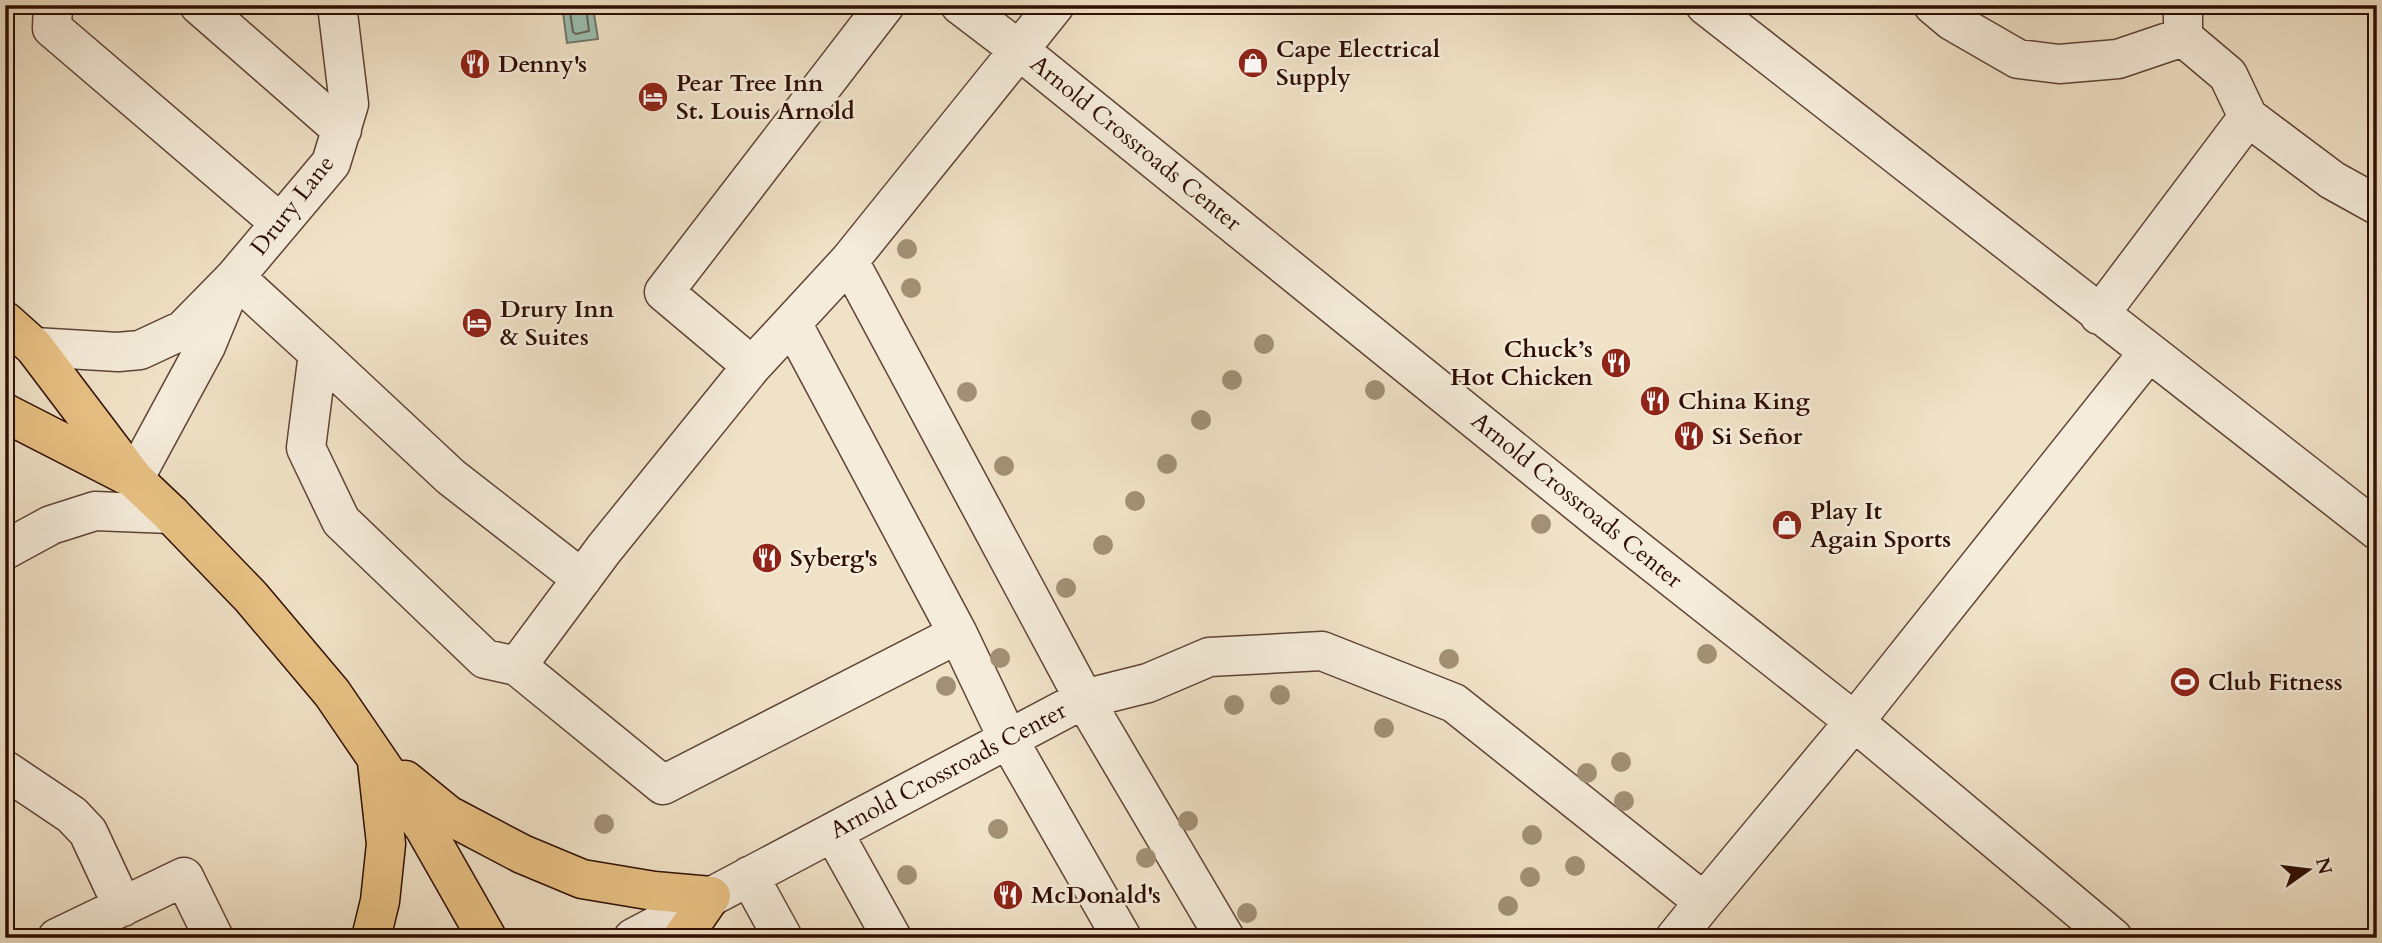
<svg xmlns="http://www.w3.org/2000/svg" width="2382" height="943" font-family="Cardo,serif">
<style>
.water{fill:#9bbeb0;stroke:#70786b;stroke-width:2}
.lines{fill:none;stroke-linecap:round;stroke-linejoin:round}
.shore{stroke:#65665a;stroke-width:2}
.minor-casing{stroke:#5f4334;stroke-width:41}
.major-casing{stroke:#2f0e03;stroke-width:41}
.minor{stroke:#f5ecdb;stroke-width:38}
.major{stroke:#e8c184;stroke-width:38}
.tree{fill:#a29076}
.labels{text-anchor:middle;stroke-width:5;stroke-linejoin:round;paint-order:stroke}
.poi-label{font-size:24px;font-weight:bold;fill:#2f0e03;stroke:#f5ecdb;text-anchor:start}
.street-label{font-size:24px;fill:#2f0e03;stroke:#f5ecdb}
</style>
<rect width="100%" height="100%" fill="#f0e2c7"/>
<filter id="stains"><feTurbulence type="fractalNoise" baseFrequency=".00286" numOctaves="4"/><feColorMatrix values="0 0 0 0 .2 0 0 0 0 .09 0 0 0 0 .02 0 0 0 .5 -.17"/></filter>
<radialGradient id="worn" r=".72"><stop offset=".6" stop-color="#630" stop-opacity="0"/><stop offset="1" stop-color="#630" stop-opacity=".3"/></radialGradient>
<!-- water -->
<path class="water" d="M562,5H619V10L594,14L598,39L567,43Z"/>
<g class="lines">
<!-- shore -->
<path class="shore" d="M569,5L573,32L576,34L589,31L587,15L589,9L603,5"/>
<!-- minor casing -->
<g class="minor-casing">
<path id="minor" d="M53,5L52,28L280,223
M199,5L342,130
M885,5L664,292L752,366L604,549L517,666L663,785L958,634L1008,739L1122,938
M960,5L1019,50L1055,5
M1705,5L2377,530
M1933,5L1952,21L2018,59L2059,64L2118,59L2183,37
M2248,117L2332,180L2377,205
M235,277L318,353L306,448L341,521L485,659L517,666
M2099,315L2248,117L2228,75L2183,37V5
M792,323L958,634
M34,347L118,352L140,350L183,330L235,277L331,163L349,104L337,5
M318,353L451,477L582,579
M752,366L849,261
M134,479L206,346L227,295
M5,550L51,525L95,511L171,514
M5,770L72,815L88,832L123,907
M833,832L892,938
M749,876L783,938
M57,938L184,877L214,938
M633,938L1084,699L1148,683L1209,657L1322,651L1454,703L1704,902L1854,722L2148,353
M1225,938L1084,699L849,261L1019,50L1603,523L1850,718L2113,938
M1675,938L1704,902"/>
</g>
<!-- major casing -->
<g class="major-casing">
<path id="major" d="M5,321L34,347L134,479L171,514L251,597L332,693L425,829L487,938
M5,413L126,475
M405,780L448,815L522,854L582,879L654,891L711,896L682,938
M371,938L380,901L386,844L377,762"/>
</g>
<!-- minor -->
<use href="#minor" class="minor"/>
<!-- major -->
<use href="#major" class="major"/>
</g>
<!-- trees -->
<g class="tree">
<circle cx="907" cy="249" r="10"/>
<circle cx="911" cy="288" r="10"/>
<circle cx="1264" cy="344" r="10"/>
<circle cx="1232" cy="380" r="10"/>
<circle cx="1375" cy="390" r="10"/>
<circle cx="967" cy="392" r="10"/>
<circle cx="1201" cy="420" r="10"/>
<circle cx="1167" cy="464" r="10"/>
<circle cx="1004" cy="466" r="10"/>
<circle cx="1135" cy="501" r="10"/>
<circle cx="1541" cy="524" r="10"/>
<circle cx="1103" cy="545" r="10"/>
<circle cx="1066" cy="588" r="10"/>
<circle cx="1707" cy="654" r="10"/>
<circle cx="1000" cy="658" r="10"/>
<circle cx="1449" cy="659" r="10"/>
<circle cx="946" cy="686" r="10"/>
<circle cx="1280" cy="695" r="10"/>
<circle cx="1234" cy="705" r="10"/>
<circle cx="1384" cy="728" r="10"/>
<circle cx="1621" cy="762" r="10"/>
<circle cx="1587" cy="773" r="10"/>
<circle cx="1624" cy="801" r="10"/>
<circle cx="1188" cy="821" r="10"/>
<circle cx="604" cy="824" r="10"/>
<circle cx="998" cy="829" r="10"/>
<circle cx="1532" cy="835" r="10"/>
<circle cx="1146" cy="858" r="10"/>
<circle cx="1575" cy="866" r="10"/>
<circle cx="907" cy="875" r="10"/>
<circle cx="1530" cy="877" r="10"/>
<circle cx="1508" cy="906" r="10"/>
<circle cx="1247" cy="913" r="10"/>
</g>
<!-- icons -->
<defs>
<g id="shop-disc" transform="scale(1.575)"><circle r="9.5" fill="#8f2418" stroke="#f5ecdb"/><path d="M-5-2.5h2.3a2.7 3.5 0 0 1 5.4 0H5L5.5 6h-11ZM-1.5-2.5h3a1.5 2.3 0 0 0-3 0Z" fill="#fff"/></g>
<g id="restaurant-disc" transform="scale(1.575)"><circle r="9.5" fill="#8f2418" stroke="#f5ecdb"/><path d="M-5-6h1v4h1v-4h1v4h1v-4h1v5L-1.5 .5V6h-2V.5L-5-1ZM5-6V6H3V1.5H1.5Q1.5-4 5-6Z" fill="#fff"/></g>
<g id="hotel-disc" transform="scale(1.575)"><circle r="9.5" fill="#8f2418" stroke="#f5ecdb"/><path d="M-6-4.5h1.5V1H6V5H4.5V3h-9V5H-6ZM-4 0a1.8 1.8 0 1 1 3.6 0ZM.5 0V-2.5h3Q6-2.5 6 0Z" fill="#fff"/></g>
<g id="stadium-disc" transform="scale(1.575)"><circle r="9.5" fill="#8f2418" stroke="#f5ecdb"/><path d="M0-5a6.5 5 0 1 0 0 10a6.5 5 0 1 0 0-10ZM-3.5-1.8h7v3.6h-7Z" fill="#fff"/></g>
</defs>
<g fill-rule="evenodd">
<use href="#shop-disc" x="1253" y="63"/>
<use href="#restaurant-disc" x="475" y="64"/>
<use href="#hotel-disc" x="653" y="97"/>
<use href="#hotel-disc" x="477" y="323"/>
<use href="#restaurant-disc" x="1616" y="363"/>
<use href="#restaurant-disc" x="1655" y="401"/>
<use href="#restaurant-disc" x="1689" y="436"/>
<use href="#shop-disc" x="1787" y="525"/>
<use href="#restaurant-disc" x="767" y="558"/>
<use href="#stadium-disc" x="2185" y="682"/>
<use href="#restaurant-disc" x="1008" y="895"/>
</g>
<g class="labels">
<!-- poi labels -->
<g class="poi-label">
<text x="1276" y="57">Cape Electrical<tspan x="1276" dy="28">Supply</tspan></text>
<text x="498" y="72">Denny's</text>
<text x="676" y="91">Pear Tree Inn<tspan x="676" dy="28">St. Louis Arnold</tspan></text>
<text x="500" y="317">Drury Inn<tspan x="500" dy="28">&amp; Suites</tspan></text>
<text x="1593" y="357" text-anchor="end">Chuck’s<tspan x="1593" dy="28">Hot Chicken</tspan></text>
<text x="1678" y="409">China King</text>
<text x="1712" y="444">Si Señor</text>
<text x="1810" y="519">Play It<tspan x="1810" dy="28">Again Sports</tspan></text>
<text x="790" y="566">Syberg's</text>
<text x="2208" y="690">Club Fitness</text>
<text x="1031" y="903">McDonald's</text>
</g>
<!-- street labels -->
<g class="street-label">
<text transform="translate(1136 143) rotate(39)" y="8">Arnold Crossroads Center</text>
<text transform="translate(292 205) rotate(-52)" y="8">Drury Lane</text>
<text transform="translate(1577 500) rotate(39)" y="8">Arnold Crossroads Center</text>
<text transform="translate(948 770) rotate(-28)" y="8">Arnold Crossroads Center</text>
</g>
</g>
<!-- margin -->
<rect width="2382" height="943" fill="none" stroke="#f0e2c7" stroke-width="28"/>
<rect x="7" y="7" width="2368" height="929" fill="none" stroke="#2f0e03" stroke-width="3.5"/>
<rect x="14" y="14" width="2354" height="915" fill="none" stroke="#2f0e03" stroke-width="2"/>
<!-- north arrow -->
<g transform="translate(2308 870) rotate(76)" stroke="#f5ecdb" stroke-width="5" paint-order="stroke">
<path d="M0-5L12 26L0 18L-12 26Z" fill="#2f0e03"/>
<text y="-10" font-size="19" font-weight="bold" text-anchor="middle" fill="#2f0e03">N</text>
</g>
<rect width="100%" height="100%" filter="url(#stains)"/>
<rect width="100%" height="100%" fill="url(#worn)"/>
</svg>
